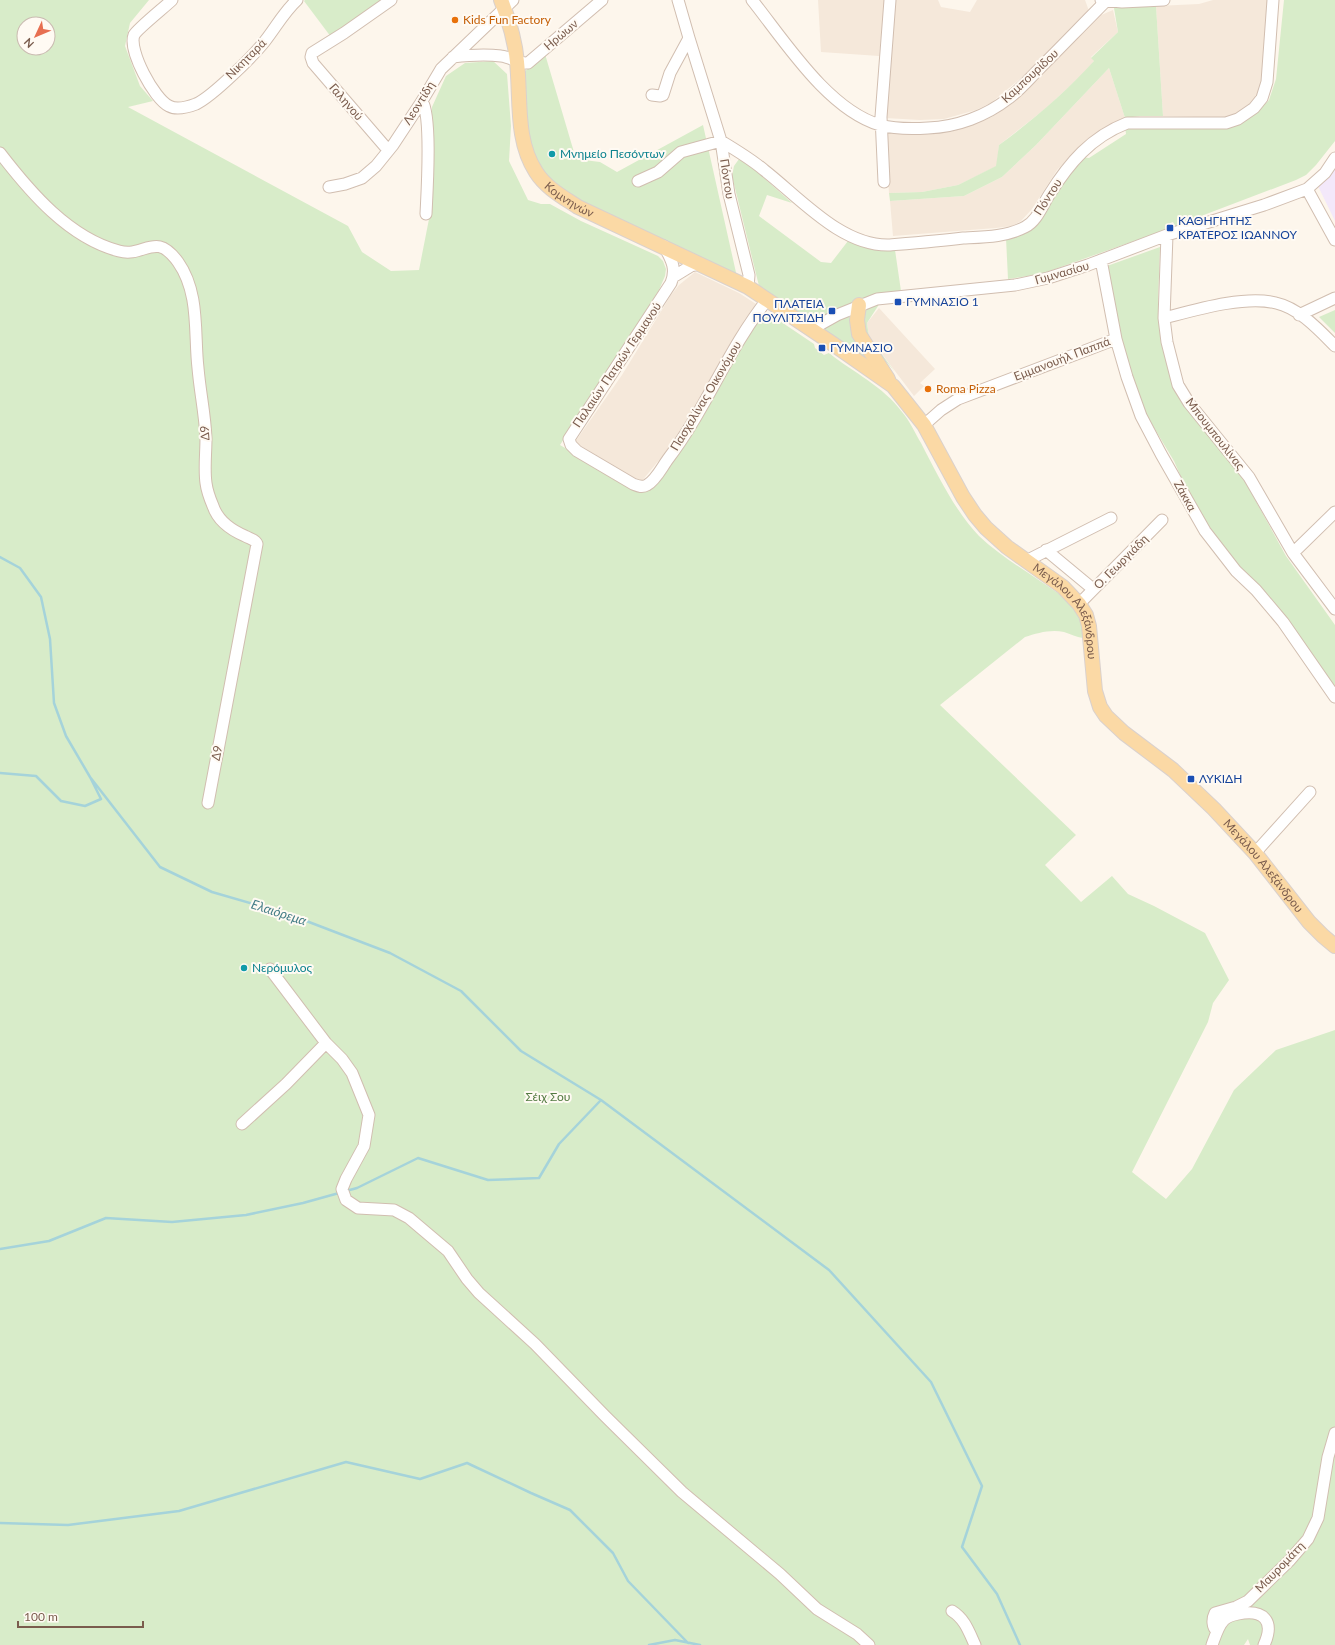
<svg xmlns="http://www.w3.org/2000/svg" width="1335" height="1645" font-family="Lato,sans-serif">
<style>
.residential{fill:#f5e8da}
.education{fill:#f3e8fa}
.green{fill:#d8ecc9;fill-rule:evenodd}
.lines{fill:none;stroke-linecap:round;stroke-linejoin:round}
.stream{stroke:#a5d3da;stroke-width:2.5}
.minor-casing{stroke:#d1beb0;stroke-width:13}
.major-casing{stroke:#dad1cd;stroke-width:16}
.minor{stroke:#fff;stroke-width:11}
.major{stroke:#fbd9a5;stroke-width:14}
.food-dot{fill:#e8710a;stroke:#fffaf3;stroke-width:1.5}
.culture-dot{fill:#0f9aa8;stroke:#fffaf3;stroke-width:1.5}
.transit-dot{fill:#1a4fb4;stroke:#fffaf3;stroke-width:1.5}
.labels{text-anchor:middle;stroke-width:4;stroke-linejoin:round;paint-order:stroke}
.food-label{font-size:12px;fill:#c56008;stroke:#fffaf3;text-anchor:start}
.street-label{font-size:12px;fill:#7a5c4d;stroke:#fffaf3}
.culture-label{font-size:12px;fill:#0d838f;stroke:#fffaf3;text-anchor:start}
.transit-label{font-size:12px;fill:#164399;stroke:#fffaf3;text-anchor:start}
.park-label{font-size:12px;fill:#537a41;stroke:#fffaf3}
.water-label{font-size:13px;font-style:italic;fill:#437c86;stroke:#fffaf3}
</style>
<rect width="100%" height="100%" fill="#fdf6ec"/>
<!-- residential -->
<path class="residential" d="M818,0H885L879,56L821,52Z
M895,0H938L941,7L970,12L977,0H1085L1089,11L1028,72L991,103L976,110L944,119L920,120L885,118Z
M1213,0H1268L1262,76L1257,97L1251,103L1229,118L1163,116L1156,6L1199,4Z
M1113,10L1118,32L1091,57L1094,61L1085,72L1045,109L999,145L997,166L958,185L922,192L889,193L884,132L926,133L951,132L992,117L1016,100L1099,16Z
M1109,68L1125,118L1107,126L1089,139L1074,152L1057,170L1032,209L1021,221L1012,226L996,228L893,236L890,201L964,196L1002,177L1036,145Z
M695,272L739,293L756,304L745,319L705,390L669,448L641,482L636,480L575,442L622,375L671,295L679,285Z
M879,308L935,369L920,383L924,386L914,396L869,337L867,323Z"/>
<!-- education -->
<path class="education" d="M1335,169V221L1318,186Z"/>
<!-- green -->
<path class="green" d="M0,0H149L130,23L125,46L140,86L153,101L128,107L348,226L362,252L391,271L419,270L429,219L432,107L446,76L465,63L493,61L507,74L511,126L509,161L528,200L541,204H550L581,221L658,256L663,261L666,269L665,276L659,290L560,445L633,488L644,490L741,344L765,311L814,344L815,348L824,355L829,353C854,373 883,386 902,412C910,421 915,433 921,443C937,474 955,511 979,536C998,554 1021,568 1043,583C1056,592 1071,600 1079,614C1083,622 1083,630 1083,638C1076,637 1071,634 1064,632C1051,629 1037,633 1025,637L940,705L1076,835L1045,865L1081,902L1112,876L1128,894L1154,906L1205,933L1229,980L1213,1003L1208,1022L1132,1172L1166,1199L1192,1169L1234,1090L1276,1050L1335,1030V1645H1250L1248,1639L1244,1645H0ZM24,24H48V48H24Z
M305,0H387L331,37L304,1Z
M1284,0H1335V141L1316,165L1306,175L1296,180L1175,226L1173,222L1165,225V230L1041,274L1008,279L1006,238L1022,232L1081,157L1089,158L1126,134L1125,126H1180L1255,114L1269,100L1276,79Z
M1156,6L1163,116H1140L1125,118L1109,68L1036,145L1002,177L964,196L890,201L889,193L922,192L958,185L996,166L999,145C1033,120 1065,93 1094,61L1091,58L1118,32L1114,8Z
M545,54L576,159L600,162L617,172L703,125L737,277L590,207L555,187L534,159L529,140L523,73Z
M739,159L745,161L792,203L767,195L759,216L821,262L831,263L848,241L869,248L895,250L901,291L872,295L838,309L813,321L759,286L732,176L734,166Z
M1160,247L1158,302L1159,320L1171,376L1182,403L1236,465L1286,556L1335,625V687L1217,541L1192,502L1174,461L1147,416L1139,398L1123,352L1107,266Z
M880,303L867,323L869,337L895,372L863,334C863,313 859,310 880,303Z
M1335,310V333L1319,317Z
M850,315V316L870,362L822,328Z"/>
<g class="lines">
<!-- stream -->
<path class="stream" d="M0,557L20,568L41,597L50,639L54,703L66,736L90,777
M0,773L36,776L61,801L85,806L101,799L90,777L160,867L212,892L288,914L390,953L461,991L521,1051L601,1100
M346,1191L357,1188L418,1158L488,1180L539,1178L559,1144L601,1100L829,1270L931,1382L982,1486L962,1547L997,1594L1020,1645
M0,1249L49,1241L106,1218L172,1222L246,1215L303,1203L339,1193
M0,1523L68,1525L179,1511L346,1462L420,1479L467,1463L531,1493L570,1510L613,1553L628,1581L688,1643
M649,1645L675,1640L700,1645"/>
<!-- minor casing -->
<g class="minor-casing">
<path id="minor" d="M172,0C166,6 137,29 134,35C128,50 154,99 169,106C176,110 188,107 196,104C213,96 253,56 265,41C276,27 284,12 297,0
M678,0L689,38L721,141L729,194L749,275L748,287
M752,0C784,40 828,110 880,125C895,129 913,129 928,128C957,127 986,116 1009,98C1020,90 1029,79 1039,69C1062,46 1084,23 1107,0
M1101,0L1122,2L1164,0
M453,57C470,55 485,54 501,56C511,57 518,64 528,63L602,0
M652,95L660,96L663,95L670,73L689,38
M422,101C432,116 427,192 426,214
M388,150L313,63L311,57L312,53L344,33L391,0
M0,153C30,192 69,238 119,251C145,258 155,230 178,262C200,293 194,334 198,368C200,392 205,414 206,438C206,453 204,469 206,483C207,491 210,499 213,506C218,521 231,530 245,536C250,539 255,539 257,544L208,803
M638,181L658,172L681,152L721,141C736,150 751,159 764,170C800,198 842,247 890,245C914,243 939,241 963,238C984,237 1006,237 1025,227C1037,221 1042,206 1049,195C1069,163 1091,137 1127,123H1226L1238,119L1254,108L1262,98L1267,82L1273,0
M884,182L881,117L890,0
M329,187L345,184L362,178L376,166L393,145L422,101L441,69L513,0
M1307,189L1335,240
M1167,235L1164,318L1167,342L1178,385L1189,403L1249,477L1293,553L1335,609
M664,246C671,259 677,268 671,283L569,439L571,445L577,451L633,484C638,486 642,488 647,485C656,480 662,467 668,459C706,409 728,349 767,300
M1101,260L1116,339L1127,377L1141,416L1161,454L1205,531L1236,571L1256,590L1283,622L1335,697
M673,277L691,266L699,264
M1299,315L1335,298
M1164,318C1195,310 1245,295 1276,303C1299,308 1319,330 1335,346
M812,329L837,315L877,299L1015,285L1048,278L1088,265L1167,235L1264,205L1307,189L1325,173L1335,158
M924,425L941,410L958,399L1116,339
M1046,550L1093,589
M1293,553L1335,512
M1026,561L1111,518
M1079,604L1162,520
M1255,853L1310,792
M270,969L326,1043L342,1059L352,1073L369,1115L364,1146L346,1179L342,1189L346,1200L358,1208L394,1210L409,1218L448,1251L467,1279L479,1293L535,1344L605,1416L682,1492L780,1574L817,1609L857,1634L869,1645
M242,1124L286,1084L326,1043
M952,1611C965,1619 969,1632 975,1645
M1217,1631C1212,1627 1212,1619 1215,1613L1236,1607L1248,1601L1290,1560L1308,1539L1318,1518L1328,1457L1335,1433
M1212,1645C1215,1637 1218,1626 1224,1620C1228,1616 1233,1615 1238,1614C1264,1609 1275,1621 1264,1645"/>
</g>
<!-- major casing -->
<g class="major-casing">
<g id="major">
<path id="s1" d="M501,0C509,20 515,41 517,62C521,99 515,140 536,172C546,188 563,197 578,207L748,287L833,344L893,386L924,425L963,497L975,515L986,528L1007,547L1063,587L1079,604L1086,615L1089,626L1095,691L1100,707L1106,716L1124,733L1173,770L1214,809L1255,853L1309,922L1323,936L1335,946"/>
<path d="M859,305L857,320L859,334L888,379"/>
</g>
</g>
<!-- minor -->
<use href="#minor" class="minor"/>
<!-- major -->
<use href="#major" class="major"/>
</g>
<!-- markers -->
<g class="food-dot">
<circle cx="455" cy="20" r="4"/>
<circle cx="928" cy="389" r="4"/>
</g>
<g class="culture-dot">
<circle cx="552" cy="154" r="4"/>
<circle cx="244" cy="968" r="4"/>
</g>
<g class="transit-dot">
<rect x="1166" y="224" width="8" height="8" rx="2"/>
<rect x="894" y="298" width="8" height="8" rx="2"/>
<rect x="828" y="307" width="8" height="8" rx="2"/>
<rect x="818" y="344" width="8" height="8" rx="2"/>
<rect x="1187" y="775" width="8" height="8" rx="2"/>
</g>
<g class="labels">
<!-- food labels -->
<g class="food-label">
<text x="463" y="24">Kids Fun Factory</text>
<text x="936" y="393">Roma Pizza</text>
</g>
<!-- street labels -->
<g class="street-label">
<text transform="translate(561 35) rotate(-40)" y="4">Ηρώων</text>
<text transform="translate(246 59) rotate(-45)" y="4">Νικηταρά</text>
<text transform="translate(1030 76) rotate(-43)" y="4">Καμπουρίδου</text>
<text transform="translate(346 102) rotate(49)" y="4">Γαληνού</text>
<text transform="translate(419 103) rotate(-58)" y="4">Λεοντίδη</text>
<text transform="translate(727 179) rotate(81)" y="4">Πόντου</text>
<text transform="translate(1048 197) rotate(-57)" y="4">Πόντου</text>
<text dy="4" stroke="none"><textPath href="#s1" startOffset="221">Κομνηνών</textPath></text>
<text transform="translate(1062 273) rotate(-16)" y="4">Γυμνασίου</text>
<text transform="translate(1062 359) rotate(-21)" y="4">Εμμανουήλ Παππά</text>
<text transform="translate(617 365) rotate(-56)" y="4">Παλαιών Πατρών Γερμανού</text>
<text transform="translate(706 396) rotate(-59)" y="4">Πασχαλίνας Οικονόμου</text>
<text transform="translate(205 433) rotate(-94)" y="4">Δ9</text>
<text transform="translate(1215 434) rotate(52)" y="4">Μπουμπουλίνας</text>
<text transform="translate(1185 496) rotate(61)" y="4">Ζάκκα</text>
<text transform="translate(1121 562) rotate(-45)" y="4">Ο. Γεωργιάδη</text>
<text dy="4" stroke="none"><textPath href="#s1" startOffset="886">Μεγάλου Αλεξάνδρου</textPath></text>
<text transform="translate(217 753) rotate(-79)" y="4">Δ9</text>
<text dy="4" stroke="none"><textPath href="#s1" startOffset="1222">Μεγάλου Αλεξάνδρου</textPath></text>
<text transform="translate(1280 1567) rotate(-46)" y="4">Μαυρομάτη</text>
</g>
<!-- culture labels -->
<g class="culture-label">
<text x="560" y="158">Μνημείο Πεσόντων</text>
<text x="252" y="972">Νερόμυλος</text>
</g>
<!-- transit labels -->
<g class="transit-label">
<text x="1178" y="225">ΚΑΘΗΓΗΤΗΣ<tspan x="1178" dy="14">ΚΡΑΤΕΡΟΣ ΙΩΑΝΝΟΥ</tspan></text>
<text x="906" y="306">ΓΥΜΝΑΣΙΟ 1</text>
<text x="824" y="308" text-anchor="end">ΠΛΑΤΕΙΑ<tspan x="824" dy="14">ΠΟΥΛΙΤΣΙΔΗ</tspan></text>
<text x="830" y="352">ΓΥΜΝΑΣΙΟ</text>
<text x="1199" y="783">ΛΥΚΙΔΗ</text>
</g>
<!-- park labels -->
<g class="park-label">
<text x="548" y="1101">Σέιχ Σου</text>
</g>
<!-- water labels -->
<g class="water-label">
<text transform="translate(279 912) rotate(18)" y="5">Ελαιόρεμα</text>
</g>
</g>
<!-- north arrow -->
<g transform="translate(36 36) rotate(226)"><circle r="19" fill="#fffaf3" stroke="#cabbb1"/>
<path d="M0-3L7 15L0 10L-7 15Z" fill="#e76f51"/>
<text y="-6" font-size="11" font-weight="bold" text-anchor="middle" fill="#7a5c4d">N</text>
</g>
<!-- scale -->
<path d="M18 1621v6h125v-6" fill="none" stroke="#7a5c4d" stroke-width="2"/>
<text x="24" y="1621" font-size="12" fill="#7a5c4d" stroke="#fffaf3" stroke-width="3" paint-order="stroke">100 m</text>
</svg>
